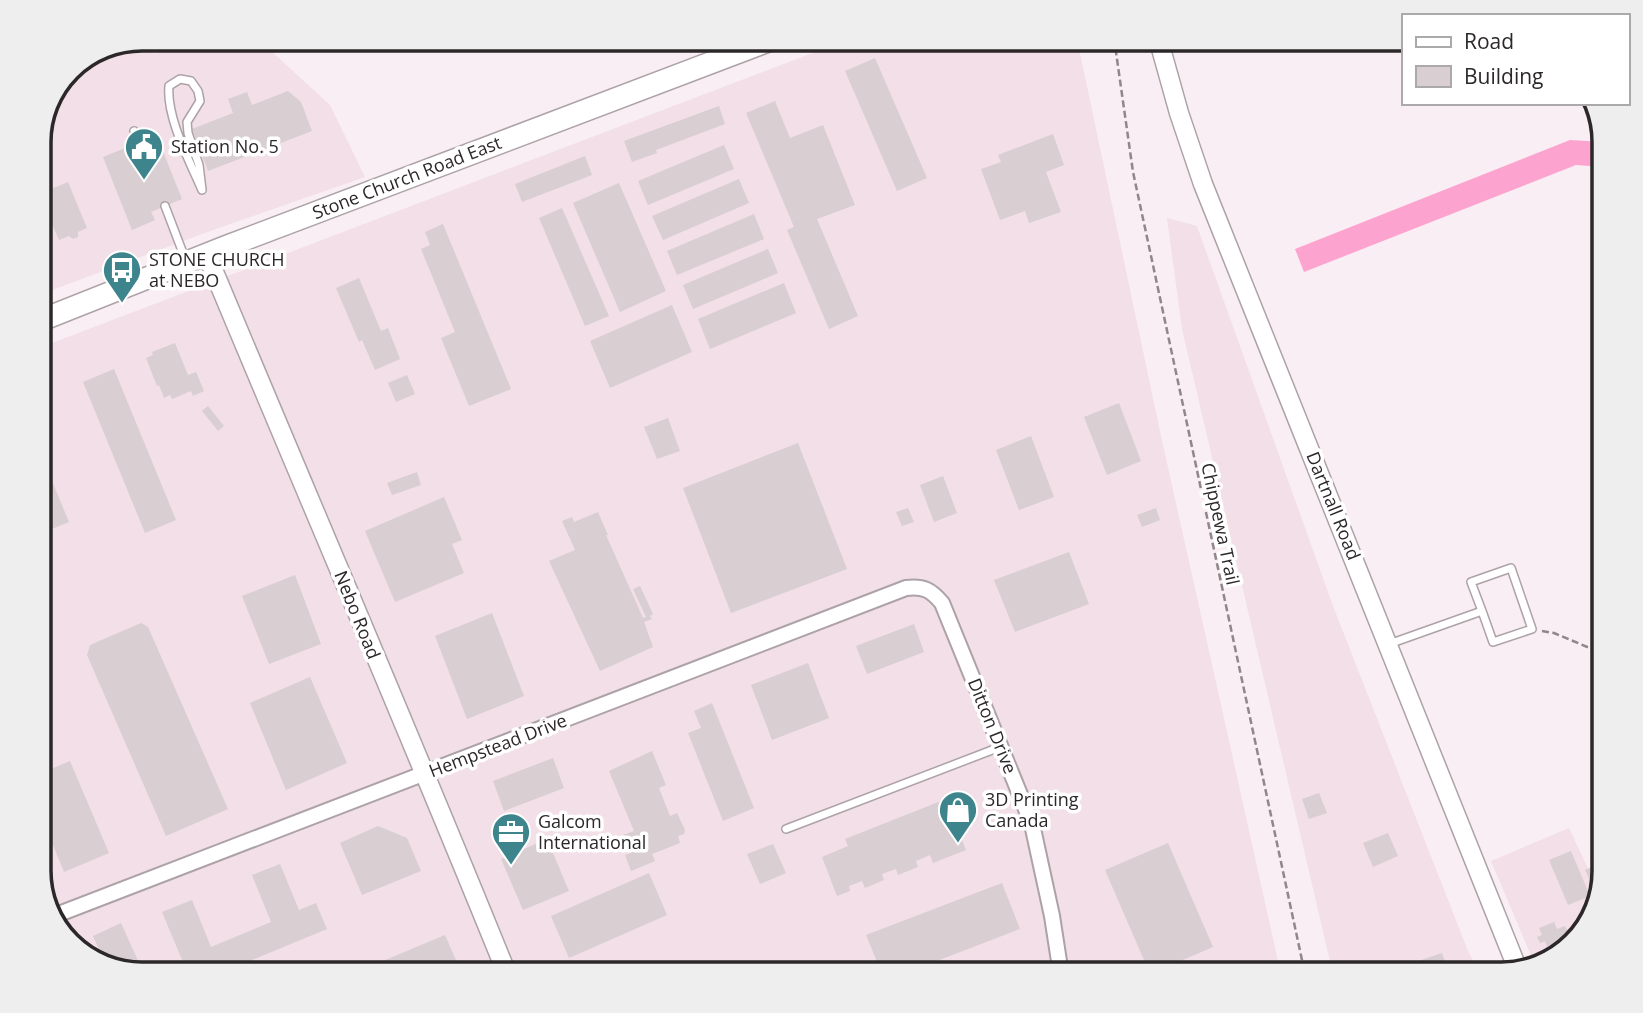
<svg xmlns="http://www.w3.org/2000/svg" width="1643" height="1013" font-family="'Open Sans',sans-serif">
<style>
.built{fill:#f2dfe7}
.forest{fill:#fda3cf}
.building{fill:#d9ced2}
.lines{fill:none;stroke-linecap:round;stroke-linejoin:round}
.service-casing{stroke:#ada2a7;stroke-width:10}
.minor-casing{stroke:#ada2a7;stroke-width:18}
.tertiary-casing{stroke:#ada2a7;stroke-width:21}
.secondary-casing{stroke:#ada2a7;stroke-width:24}
.path{stroke:#8f878a;stroke-width:2.5;stroke-dasharray:7 3.5;stroke-linecap:butt}
.service{stroke:#fff;stroke-width:7}
.minor{stroke:#fff;stroke-width:14}
.tertiary{stroke:#fff;stroke-width:18}
.secondary{stroke:#fff;stroke-width:21}
.labels{text-anchor:middle;stroke-width:7;stroke-linejoin:round;paint-order:stroke}
.poi-label{font-size:18px;fill:#2c2829;stroke:#fff;text-anchor:start}
.street-label{font-size:18px;fill:#2c2829;stroke:#fff}
.rim{fill:none;stroke:#2c2829;stroke-width:3.5}
</style>
<rect width="100%" height="100%" fill="#f9eef3"/>
<!-- built -->
<path class="built" d="M142,39H146L154,54L193,39H258L330,105L365,177L202,234L39,295V136L69,69Z
M849,39H1077L1161,436L1281,974H142L90,960L53,923L39,877V348Z
M1167,218L1197,226L1333,606L1468,951L1480,974H1333L1182,329Z
M1569,828L1599,892L1590,923L1553,960L1535,965L1491,861Z"/>
<!-- forest -->
<path class="forest" d="M1570,140L1604,142V167L1576,165L1304,272L1295,249Z"/>
<!-- building -->
<path class="building" d="M875,58L927,178L897,191L845,71Z
M288,91L301,102L312,131L208,171L192,129L233,113L228,99L247,92L252,105Z
M775,101L790,138L823,125L855,205L817,219L858,316L829,329L787,230L794,227L746,113Z
M719,106L725,124L656,150L657,153L632,162L624,141Z
M1053,134L1064,165L1046,172L1061,212L1029,223L1025,211L1000,220L981,169L1001,162L998,155Z
M724,145L734,169L648,205L638,181Z
M125,148L130,162L162,149L182,199L151,212L155,220L132,230L103,157Z
M585,156L592,175L522,202L515,184Z
M739,179L749,203L663,240L652,216Z
M68,182L87,228L78,232V237L73,239L69,236L59,240L39,194Z
M619,183L666,291L620,312L573,203Z
M562,208L609,316L585,326L539,218Z
M754,214L764,239L677,275L667,251Z
M443,224L511,389L469,406L441,338L455,332L421,249L430,245L425,232Z
M768,249L778,273L693,309L683,285Z
M359,278L381,331L388,328L400,359L375,370L362,340L359,342L336,288Z
M784,283L796,313L710,349L698,319Z
M672,305L692,352L610,388L590,341Z
M175,343L188,375L196,372L204,391L193,396L191,391L172,399L170,395L164,398L159,385L157,386L146,358L153,355L152,352Z
M114,369L176,520L145,533L83,382Z
M407,375L415,394L396,402L388,383Z
M1119,403L1141,461L1107,475L1084,417Z
M208,406L224,426L218,431L202,411Z
M668,418L680,451L657,459L644,427Z
M1031,436L1054,497L1019,510L996,450Z
M798,443L847,569L731,613L683,488Z
M39,450L69,522L39,534Z
M417,472L421,485L392,495L387,483Z
M943,476L957,513L934,522L920,485Z
M444,497L462,540L452,544L464,573L395,602L365,531Z
M908,508L914,522L902,526L896,512Z
M1156,508L1160,520L1142,527L1137,515Z
M598,512L608,535H606L643,618L646,617L633,589L640,586L653,614L650,616L652,619L644,622L653,647L600,671L549,561L575,550L562,521L572,517L574,522Z
M1069,552L1089,604L1015,632L994,580Z
M295,575L321,644L269,664L242,596Z
M492,613L524,696L467,719L435,636Z
M141,623L148,627L228,809L166,836L87,655L90,645Z
M914,624L924,652L867,674L856,646Z
M808,663L829,718L772,740L751,685Z
M310,677L347,763L286,790L250,703Z
M712,703L754,808L723,821L688,733L701,728L694,711Z
M652,751L666,785L659,788L670,816L677,813L685,830L684,834L678,836L680,843L652,854L655,861L631,871L625,855L631,853L623,835L634,831L609,771Z
M553,758L564,788L504,811L493,781Z
M70,761L109,853L64,872L39,811V774Z
M1319,793L1327,813L1309,819L1302,799Z
M946,799L966,850L933,863L930,855L916,861L918,867L898,875L896,869L882,874L884,880L865,888L862,881L849,886L850,891L837,896L822,857L848,846L845,839Z
M378,826L407,838L421,871L362,895L340,843Z
M1388,833L1398,856L1373,867L1363,843Z
M547,839L569,891L523,910L501,859Z
M1168,843L1213,947L1150,974L1105,870Z
M773,844L786,873L760,884L747,854Z
M1571,851L1590,896L1568,905L1549,860Z
M1604,861V872L1600,888L1595,891L1585,870Z
M280,864L299,910L316,903L327,929L218,974H188L162,912L192,900L211,947L271,922L252,875Z
M649,873L667,915L569,958L551,916Z
M1002,883L1020,929L903,974H882L866,935Z
M1595,906L1590,923L1584,929L1579,918L1584,915L1583,912Z
M1554,922L1557,929L1565,926L1573,940L1562,952L1558,943L1547,947L1545,941L1540,943L1537,937L1542,935L1539,928Z
M121,923L144,974L106,965L93,936Z
M445,935L462,974H352Z
M1442,953L1450,974H1387L1386,972Z"/>
<g class="lines">
<!-- service casing -->
<g class="service-casing">
<path id="service" d="M180,79L191,81L198,91L200,101L187,122L188,133L199,165L202,190C190,162 166,117 169,86Z
M134,131L145,156
M165,206L186,261
M1389,644L1482,611L1471,582L1511,568L1532,629L1493,642L1482,611
M786,829L1000,747"/>
</g>
<!-- minor casing -->
<g class="minor-casing">
<path id="minor" d="M51,917L906,588C924,586 931,590 942,603L1032,824L1052,916L1061,974"/>
</g>
<!-- tertiary casing -->
<g class="tertiary-casing">
<path id="tertiary" d="M1158,38L1179,113L1203,184L1518,970
M207,255C307,495 410,734 507,974"/>
</g>
<!-- secondary casing -->
<g class="secondary-casing">
<path id="secondary" d="M39,321L225,247L776,38"/>
</g>
<!-- path -->
<path class="path" d="M1114,38L1133,172L1305,974
M1542,631L1554,633L1604,654"/>
<!-- service -->
<use href="#service" class="service"/>
<!-- minor -->
<use href="#minor" class="minor"/>
<!-- tertiary -->
<use href="#tertiary" class="tertiary"/>
<!-- secondary -->
<use href="#secondary" class="secondary"/>
</g>
<!-- icons -->
<defs>
<g id="civic-pin" transform="scale(2.0125)"><path d="M0 17L-7.5 6A9.5 9.5 0 1 1 7.5 6Z" fill="#3d848d" stroke="#fff"/><path d="M-.6-6.5H3V-4.5H.6V-3L4-1V1h2V6H-6V1h2V-1L-.6-3ZM-1.2 2.5V6h2.4V2.5Z" fill="#fff"/></g>
<g id="bus-pin" transform="scale(2.0125)"><path d="M0 17L-7.5 6A9.5 9.5 0 1 1 7.5 6Z" fill="#3d848d" stroke="#fff"/><path d="M-5-6H5V4H4V6H2V4H-2V6H-4V4H-5ZM-3.5-4V0h7V-4ZM-3.5 1.2v1.5H-2V1.2ZM2 1.2v1.5H3.5V1.2Z" fill="#fff"/></g>
<g id="shop-pin" transform="scale(2.0125)"><path d="M0 17L-7.5 6A9.5 9.5 0 1 1 7.5 6Z" fill="#3d848d" stroke="#fff"/><path d="M-5-2.5h2.3a2.7 3.5 0 0 1 5.4 0H5L5.5 6h-11ZM-1.5-2.5h3a1.5 2.3 0 0 0-3 0Z" fill="#fff"/></g>
<g id="office-pin" transform="scale(2.0125)"><path d="M0 17L-7.5 6A9.5 9.5 0 1 1 7.5 6Z" fill="#3d848d" stroke="#fff"/><path d="M-6-3h4V-5.5h4V-3h4V5H-6ZM-1-4.5V-3h2v-1.5ZM-6 0V1H6V0Z" fill="#fff"/></g>
</defs>
<g fill-rule="evenodd">
<use href="#civic-pin" x="144" y="147"/>
<use href="#bus-pin" x="122" y="270"/>
<use href="#shop-pin" x="958" y="810"/>
<use href="#office-pin" x="511" y="832"/>
</g>
<g class="labels">
<!-- poi labels -->
<g class="poi-label">
<text x="171" y="153">Station No. 5</text>
<text x="149" y="266">STONE CHURCH<tspan x="149" dy="21">at NEBO</tspan></text>
<text x="985" y="806">3D Printing<tspan x="985" dy="21">Canada</tspan></text>
<text x="538" y="828">Galcom<tspan x="538" dy="21">International</tspan></text>
</g>
<!-- street labels -->
<g class="street-label">
<text transform="translate(407 178) rotate(-21)" y="6">Stone Church Road East</text>
<text transform="translate(1333 506) rotate(68)" y="6">Dartnall Road</text>
<text transform="translate(1220 524) rotate(78)" y="6">Chippewa Trail</text>
<text transform="translate(357 615) rotate(68)" y="6">Nebo Road</text>
<text transform="translate(992 726) rotate(68)" y="6">Ditton Drive</text>
<text transform="translate(498 746) rotate(-21)" y="6">Hempstead Drive</text>
</g>
</g>
<!-- crop -->
<path d="M0 0H1643V1013H0ZM142 51H1501A91 91 0 0 1 1592 142V871A91 91 0 0 1 1501 962H142A91 91 0 0 1 51 871V142A91 91 0 0 1 142 51Z" fill="#eee" fill-rule="evenodd"/>
<path class="rim" d="M142 51H1501A91 91 0 0 1 1592 142V871A91 91 0 0 1 1501 962H142A91 91 0 0 1 51 871V142A91 91 0 0 1 142 51Z"/>
<!-- legend -->
<rect x="1402" y="14" width="228" height="91" fill="#ffffff" stroke="#aba9a9" stroke-width="2"/>
<rect x="1416" y="37" width="35" height="10" fill="#ffffff" stroke="#aba9a9" stroke-width="2"/>
<text x="1464" y="49" font-size="21" fill="#2c2829">Road</text>
<rect x="1416" y="66" width="35" height="21" fill="#d9ced2" stroke="#aba9a9" stroke-width="2"/>
<text x="1464" y="84" font-size="21" fill="#2c2829">Building</text>
</svg>
